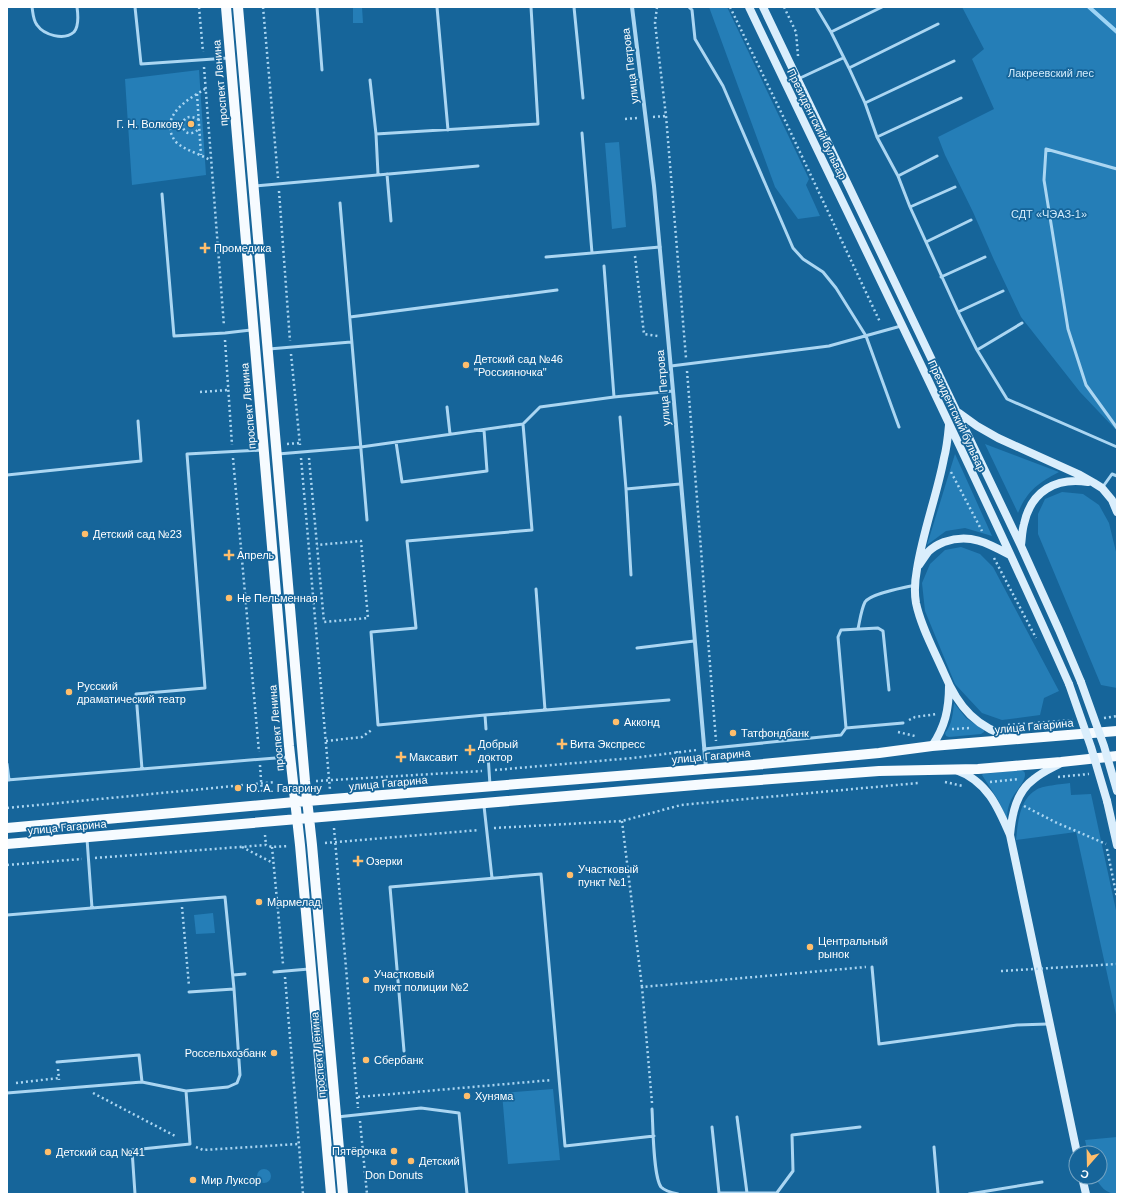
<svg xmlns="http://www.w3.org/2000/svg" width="1124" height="1201" font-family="Arial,sans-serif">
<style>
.green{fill:#257eb7}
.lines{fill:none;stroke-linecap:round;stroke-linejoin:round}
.stream{stroke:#9ed4f5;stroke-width:4}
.path{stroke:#abd6f2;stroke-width:2.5;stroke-dasharray:2 3;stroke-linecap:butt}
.lane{stroke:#abd6f2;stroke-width:3}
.street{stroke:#abd6f2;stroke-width:4}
.secondary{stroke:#daeefc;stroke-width:8}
.primary{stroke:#f6fbff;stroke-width:10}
.path-bridge{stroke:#abd6f2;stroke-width:2.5;stroke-dasharray:2 3;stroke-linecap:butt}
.secondary-bridge{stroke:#daeefc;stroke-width:8}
.poi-dot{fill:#ffbe6c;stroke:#16659a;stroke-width:1.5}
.labels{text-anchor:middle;stroke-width:3.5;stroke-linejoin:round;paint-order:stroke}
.street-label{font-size:11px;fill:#fff;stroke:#16659a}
.park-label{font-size:11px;fill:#d3ecfc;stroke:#16659a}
.poi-label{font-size:11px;fill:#fff;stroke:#16659a;text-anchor:start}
</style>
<rect width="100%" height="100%" fill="#16659a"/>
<!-- green -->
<path class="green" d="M353,7H362L363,23H353Z
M709,7H727L809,179L806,185L820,216L798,219L775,187Z
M962,7H1117V431L1080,392L1021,317L994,260L973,212L945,155L938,137L994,109L972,59L984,49Z
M199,70L206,175L132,185L125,79Z
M619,142L626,227L612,229L605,143Z
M985,444L1059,472C1038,483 1027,491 1018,513Z
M955,454L992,536L965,528L946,531L927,545Z
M1062,492L1083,494L1099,505L1109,523L1117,556V688L1101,685L1038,534V514L1045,499Z
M961,547L980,554L993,567L1059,691L1044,698L1040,715L1002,720L982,713L955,684L925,611L922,583L930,564L945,550Z
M954,703L966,718L984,730V732L981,734L949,737L946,736L945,733C952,725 953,713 954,703Z
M1021,770C1024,772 1025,771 1025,775C1025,782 1014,793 1011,800C1008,806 1007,812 1007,819L998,800L982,775L983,774Z
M1070,783L1071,795L1091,794L1117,915V1019L1076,832L1016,840C1018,823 1019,800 1036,790C1041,786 1062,784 1070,783Z
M213,913L215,933L196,934L194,915Z
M553,1089L560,1160L508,1164L502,1093Z
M1117,1137V1194C1106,1194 1100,1186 1095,1177H1100V1153H1088L1085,1140Z
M257 1176a7 7 0 1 1 14 0a7 7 0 1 1-14 0Z"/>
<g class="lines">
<!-- stream -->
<path class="stream" d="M1089,7L1117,32"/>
<!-- path -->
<path class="path" d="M199,7L203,52
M263,7L278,178
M657,7L655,23L666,116L686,358
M730,7L782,114L880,322
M784,7L796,32L798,56
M204,67L224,326
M205,89C192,97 168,110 170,129C171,134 173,139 177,143C187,151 200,154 210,160
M197,94L201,155
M653,117L666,116
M625,119L638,118
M199,120C176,106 179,146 199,129
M279,191L290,341
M635,256L644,334L658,336
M225,340L232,445
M291,354L300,445
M687,371L716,741
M200,392L228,390
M287,444L300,443
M233,458L259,752
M301,458L330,790
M309,458L324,622L368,618L361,541L317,545
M951,472L982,531
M994,558L1036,638
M1104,718L1117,716
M909,720L915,717L937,714
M1008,725L1073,720
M952,729L971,728
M898,732L915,736
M326,741L362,737L373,729
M677,751L678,761
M260,765L262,794
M495,770L633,758L697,750
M1058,777L1089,774
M316,781L482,771
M945,782L963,786
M990,782L1019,779
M1024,806L1055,822L1106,844
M7,808L275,782
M622,821L642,987
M334,828L358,1108
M494,828L622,821L681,805L918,783
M265,835L266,845
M325,843L479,830
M242,847L273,863
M272,847L283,964
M1107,849L1117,898
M95,858L266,845L272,847L289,846
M7,865L82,859
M182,907L189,986
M285,977L303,1194
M58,1069L59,1080
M16,1083L59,1078
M93,1093L177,1137
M358,1097L552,1080
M652,1103L642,987L866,967
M360,1121L367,1194
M196,1147L203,1150L298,1144
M1070,1160L1073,1172"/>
<!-- lane -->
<path class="lane" d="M32,7C33,13 33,20 37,25C44,35 64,41 74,32C79,26 78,14 77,7
M135,7L141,64L228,58
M317,7L322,70
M437,7L448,130
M574,7L583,98
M689,7L692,10L695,39L723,86L793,248L803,259L823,272L836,288L866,336L899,427
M816,7L831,32L849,68L865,103L877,137L898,176L910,207L958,312L977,350L1007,399L1117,447
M831,32L882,7
M849,68L938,24
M798,79L843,58
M370,80L376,134L378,174
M865,103L954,61
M582,133L592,253L660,247
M376,134L538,124L531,7
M877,137L961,98
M1117,169L1046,149L1044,180L1068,329L1086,385L1117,428
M387,174L391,221
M898,176L937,156
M255,186L478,166
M162,194L174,336L225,333L251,330
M340,203L367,520
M910,207L955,187
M926,242L971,220
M546,257L592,253
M604,266L614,397
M941,277L985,257
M958,312L1003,291
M350,317L557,290
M269,349L351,342
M977,350L1022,323
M671,366L829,346L901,326
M447,407L450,434
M620,417L626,489L631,575
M523,424L532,530L407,541L416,628L371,632L378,725L485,715L669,700
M396,442L402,482L487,471L484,430
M278,454L361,447L523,424L540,407L614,397L673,391
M7,475L141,461L138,421
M1102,488L1112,474L1117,476
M626,489L680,484
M536,589L545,710
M858,629C860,620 861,610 865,602C871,593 904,588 915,585
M637,648L694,641
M485,715L486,729
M846,728L903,723
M704,749L841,735L846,728L838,637L841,630L878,628L883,631L889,690
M488,755L490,785
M7,764L9,780
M142,769L136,694L205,688L187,454L262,450
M7,780L288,757
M484,806L492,878
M87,839L92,908
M7,915L225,897L234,989L240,1075L237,1083L228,1087L186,1091
M872,967L879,1044L1017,1025L1048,1024
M274,972L309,969
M233,975L245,974
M189,992L234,989
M404,1051L390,887L541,874L565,1146L654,1136
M57,1062L139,1055L142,1082
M7,1093L142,1082L186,1091L190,1144L132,1150L135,1194
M652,1109C653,1124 653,1176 661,1187C665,1191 673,1193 678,1194
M337,1117L421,1108L459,1113L467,1194
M737,1117L747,1193H776
M712,1127L719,1193H747
M934,1147L938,1194
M776,1194L793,1171L792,1135L860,1127
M969,1194L1042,1182"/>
<!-- street -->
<path class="street" d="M632,7L654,186L673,391L706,768"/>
<!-- secondary -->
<path class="secondary" d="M749,7C856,232 968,456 1069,684
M763,7L1021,546L1059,630L1081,682
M959,413L977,426L998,438L1080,475L1094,483L1102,488L1112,500L1117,512
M949,425C948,436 947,447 944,458C937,495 923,531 917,569C915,580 914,592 916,603C921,627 934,650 944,673C958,707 977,729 1014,738
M1021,545C1022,538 1022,531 1024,524C1031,491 1056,477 1088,482
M919,565C922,561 925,556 928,552C932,548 939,544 944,542C970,533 988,543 1010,555
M932,746C945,727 949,709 949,686
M956,770C987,781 998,807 1010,835L1077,1153
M1107,801L1117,845
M1010,835C1012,814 1016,792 1034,779C1042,772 1052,768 1061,763
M1082,1177L1086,1194"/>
<!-- primary -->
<path class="primary" d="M226,7L289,746L300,845L331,1194
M238,7L305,781L312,845L343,1194
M7,828L295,802L742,766L879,753L932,746L1117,731
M7,844L707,784L879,771L978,769L1061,762L1117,756"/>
<!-- path-bridge -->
<path class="path-bridge" d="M1001,971L1117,964"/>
<!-- secondary-bridge -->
<path class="secondary-bridge" d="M1081,682L1104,746L1117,791
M1069,684L1091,747L1107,801"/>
</g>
<!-- markers -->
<g class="poi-dot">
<circle cx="191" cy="124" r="4"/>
<path d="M203 242h4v4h4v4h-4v4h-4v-4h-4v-4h4z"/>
<circle cx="466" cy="365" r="4"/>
<circle cx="85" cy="534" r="4"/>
<path d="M227 549h4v4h4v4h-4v4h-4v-4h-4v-4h4z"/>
<circle cx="229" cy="598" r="4"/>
<circle cx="69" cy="692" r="4"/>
<circle cx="616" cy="722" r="4"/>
<circle cx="733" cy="733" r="4"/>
<path d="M560 738h4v4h4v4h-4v4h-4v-4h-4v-4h4z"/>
<path d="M468 744h4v4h4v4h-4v4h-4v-4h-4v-4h4z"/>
<path d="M399 751h4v4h4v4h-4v4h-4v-4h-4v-4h4z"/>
<circle cx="238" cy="788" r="4"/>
<path d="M356 855h4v4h4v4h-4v4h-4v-4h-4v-4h4z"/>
<circle cx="570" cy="875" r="4"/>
<circle cx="259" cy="902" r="4"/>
<circle cx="810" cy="947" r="4"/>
<circle cx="366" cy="980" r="4"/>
<circle cx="274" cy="1053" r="4"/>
<circle cx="366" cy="1060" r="4"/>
<circle cx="467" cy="1096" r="4"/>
<circle cx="394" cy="1151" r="4"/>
<circle cx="48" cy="1152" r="4"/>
<circle cx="411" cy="1161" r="4"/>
<circle cx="394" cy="1162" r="4"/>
<circle cx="193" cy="1180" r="4"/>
</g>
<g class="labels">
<!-- street labels -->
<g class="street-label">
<text transform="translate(630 66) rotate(-97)" y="4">улица Петрова</text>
<text transform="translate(220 83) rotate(-95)" y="4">проспект Ленина</text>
<text transform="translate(817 124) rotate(64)" y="4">Президентский бульвар</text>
<text transform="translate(663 388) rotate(-95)" y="4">улица Петрова</text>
<text transform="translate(248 406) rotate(-95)" y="4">проспект Ленина</text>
<text transform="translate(957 416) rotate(65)" y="4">Президентский бульвар</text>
<text transform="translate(1034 726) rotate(-5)" y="4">улица Гагарина</text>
<text transform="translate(276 728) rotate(-95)" y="4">проспект Ленина</text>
<text transform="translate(711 756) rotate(-5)" y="4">улица Гагарина</text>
<text transform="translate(388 783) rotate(-5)" y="4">улица Гагарина</text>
<text transform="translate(67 827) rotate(-5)" y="4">улица Гагарина</text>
<text transform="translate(318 1055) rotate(-95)" y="4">проспект Ленина</text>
</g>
<!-- park labels -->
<g class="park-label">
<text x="1051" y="77">Лакреевский лес</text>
<text x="1049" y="218">СДТ «ЧЭАЗ-1»</text>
</g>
<!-- poi labels -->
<g class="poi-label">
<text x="183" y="128" text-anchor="end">Г. Н. Волкову</text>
<text x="214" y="252">Промедика</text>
<text x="474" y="363">Детский сад №46<tspan x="474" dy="13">"Россияночка"</tspan></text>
<text x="93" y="538">Детский сад №23</text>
<text x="237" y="559">Апрель</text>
<text x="237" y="602">Не Пельменная</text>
<text x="77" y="690">Русский<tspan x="77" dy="13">драматический театр</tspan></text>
<text x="624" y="726">Акконд</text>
<text x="741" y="737">Татфондбанк</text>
<text x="478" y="748">Добрый<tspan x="478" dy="13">доктор</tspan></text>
<text x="570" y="748">Вита Экспресс</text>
<text x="409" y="761">Максавит</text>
<text x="246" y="792">Ю. А. Гагарину</text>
<text x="366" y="865">Озерки</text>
<text x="578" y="873">Участковый<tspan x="578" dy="13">пункт №1</tspan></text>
<text x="267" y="906">Мармелад</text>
<text x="818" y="945">Центральный<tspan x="818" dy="13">рынок</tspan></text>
<text x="374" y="978">Участковый<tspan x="374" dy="13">пункт полиции №2</tspan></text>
<text x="266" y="1057" text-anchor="end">Россельхозбанк</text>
<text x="374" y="1064">Сбербанк</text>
<text x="475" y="1100">Хуняма</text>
<text x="386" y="1155" text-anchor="end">Пятёрочка</text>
<text x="56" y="1156">Детский сад №41</text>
<text x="419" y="1165">Детский</text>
<text x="394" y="1179" text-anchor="middle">Don Donuts</text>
<text x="201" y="1184">Мир Луксор</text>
</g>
</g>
<!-- border -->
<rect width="1124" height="1201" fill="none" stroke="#ffffff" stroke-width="16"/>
<!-- north arrow -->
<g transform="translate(1088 1165) rotate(200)"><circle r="19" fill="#16659a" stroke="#73a3c2"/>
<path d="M0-3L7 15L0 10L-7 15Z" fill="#ffbe6c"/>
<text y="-6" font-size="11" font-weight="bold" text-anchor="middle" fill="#ffffff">С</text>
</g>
</svg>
